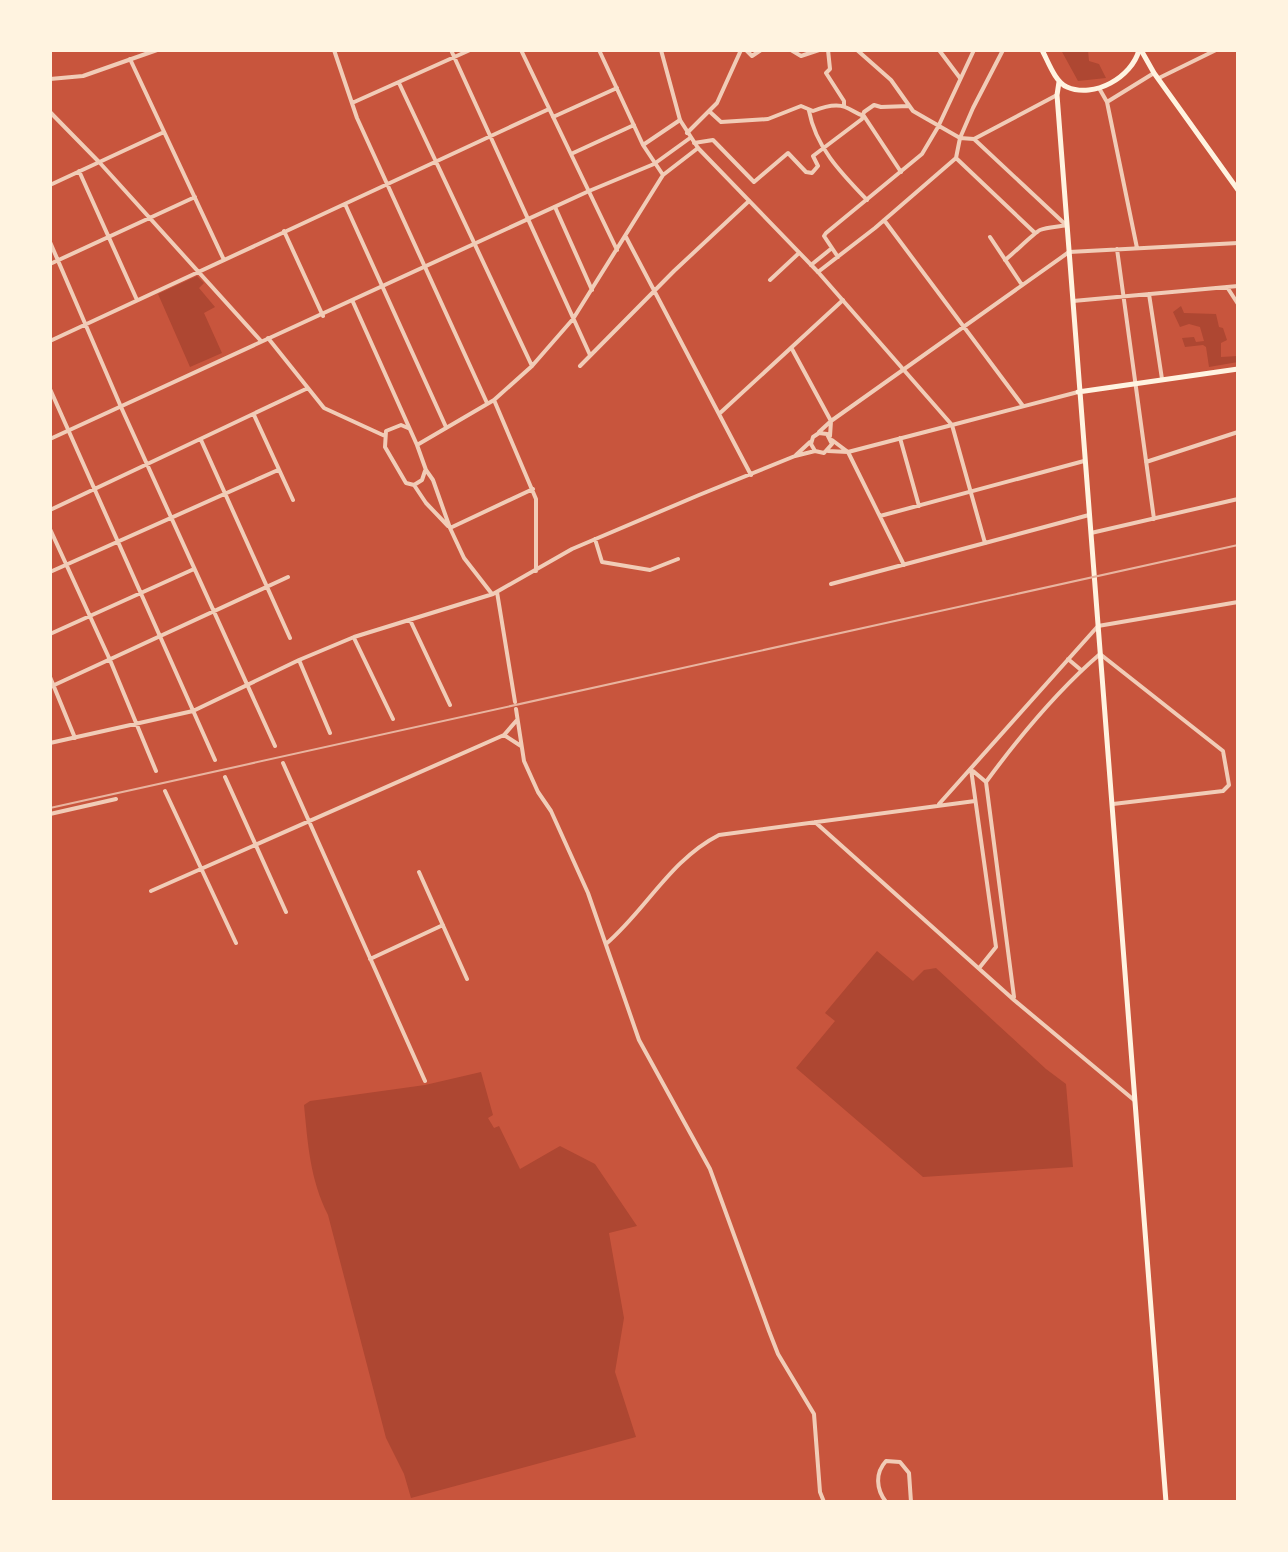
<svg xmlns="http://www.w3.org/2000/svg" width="1288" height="1552" font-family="Arial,sans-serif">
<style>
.green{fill:#ae4732}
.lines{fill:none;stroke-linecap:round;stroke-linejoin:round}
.minor{stroke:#f1ccb7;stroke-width:4}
.tertiary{stroke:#f1ccb7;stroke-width:4}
.secondary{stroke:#fff3e0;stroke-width:5}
.rail{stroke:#e9b49f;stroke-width:2}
</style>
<rect width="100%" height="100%" fill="#c8553d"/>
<!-- green -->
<path class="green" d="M1061,50H1088L1089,61L1099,64L1106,78L1078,81Z
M197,276L204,283L199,288L215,307L204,313L222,353L190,367L158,294Z
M1181,306L1184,313L1216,314L1219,327L1223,328L1227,340L1221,343V357L1238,356V362L1209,367L1206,347L1203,345L1185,347L1182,338L1194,337L1196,342L1204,341L1200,327L1189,324L1180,327L1173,312Z
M877,951L913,981L924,970L936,968L1046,1069L1066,1084L1073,1167L923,1177L796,1068L835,1021L825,1013Z
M481,1072L493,1115L488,1118L494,1128L499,1126L520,1169L560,1146L595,1164L637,1226L609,1233L624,1318L615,1372L636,1437L411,1498L404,1474L386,1438L328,1215C310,1179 308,1145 304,1105L310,1101L425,1085Z"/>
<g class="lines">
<!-- minor -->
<path class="minor" d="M334,50L357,118L487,403
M451,50L590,355
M521,50L617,250
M599,50L643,145L663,175
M746,50L752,56L761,50
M791,50L801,56L819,50
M828,50L830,69L826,73L844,101V106
M857,50L891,80L913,111L960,138L974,139L1057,95
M939,50L960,78
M130,59L224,260
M1159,78L1216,50
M399,83L532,366
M1099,88L1107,102L1137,248
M1107,102L1154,73
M352,103L470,50
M709,111L721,122L768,119L801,106L813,111C823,107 835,103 845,107C853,110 856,114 864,116L901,172
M809,111C816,148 842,174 867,200
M50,112L100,163L261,341
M553,117L617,88
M687,133L717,103L741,50
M974,139L1066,225
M694,143L713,140L754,182L788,153L806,172L812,173L818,166L813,156L862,119L864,112L874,105L881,107L909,106
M643,145L680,120
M571,154L634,125
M956,158L1035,233
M79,171L137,300
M50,185L164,132
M345,204L446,427
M555,207L592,290
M884,220L1023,406
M284,231L323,316
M626,237L751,475
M990,237L1022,285
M50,242L121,407L275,746
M1117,249L1154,519
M838,257L824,236L826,233L922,154L938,127L974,50
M1005,260C1013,254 1034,233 1040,230C1048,227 1058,227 1067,225
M50,264L195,197
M811,265L832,248
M818,272L875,228L956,158L960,138L973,108L1003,50
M770,280L799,253
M1227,287L1238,304
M1149,294L1162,379
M1073,301L1238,286
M353,302L417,445L426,470L433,480L450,528L464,558L492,594
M268,338L324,408L385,436
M50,341L549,109
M792,349L831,421L830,436
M580,366L674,271L749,201
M50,389L215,760
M494,400L536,499V571
M719,414L843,300
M254,415L293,500
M408,428L401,425L386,431L385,447L406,483L414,485L422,480L425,471
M819,432L831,421L1069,252L1238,243
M900,438L919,506
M201,440L290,638
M832,440L848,452L904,565
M417,445L494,400L532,366L573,319L663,175L698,148
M828,451L848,452L952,425
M796,455L810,442
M1146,462L1238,432
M414,485L426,503L448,526
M50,510L308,388
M880,516L1084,461
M450,528L533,489
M50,529L110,660L156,771
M1091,533L1238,499
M595,539L602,562L650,570L678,559
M50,572L278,470
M831,584L985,543
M497,592L515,702
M410,620L450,705
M50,634L194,569
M354,638L393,719
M1068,659L1081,670
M299,660L330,733
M50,677L75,738
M50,687L288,577
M516,709L524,761L538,792L551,811L588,893L639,1040L710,1169L769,1331L778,1354L814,1414L820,1492L824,1502
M504,735L521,746
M50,743L193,711L299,660L354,637L493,594L572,549L699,495L795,456L815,451L824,453L832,444L827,434L819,433L813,437L811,444L815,451
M283,763L425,1081
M971,769L996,947L980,967
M973,771L986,782
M225,777L286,912
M986,782C1019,737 1057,691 1100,654L1223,751L1229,785L1223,791L1113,804
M986,782L1014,997
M165,791L236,943
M939,804L1098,626L1238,602
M50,814L116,799
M815,822L1014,1000L1134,1100
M419,872L467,979
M151,891L504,735L517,720
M606,944C646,910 670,860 719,835L975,801
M370,959L443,925
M886,1502C876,1489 875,1473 886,1461L900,1462L909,1473L911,1502"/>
<!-- tertiary -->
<path class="tertiary" d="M661,50L680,120L698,148L818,272L952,425L985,543L1089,515
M50,79L83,76L157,50
M952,425L1078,392
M50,439L589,191L654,164L690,138"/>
<!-- secondary -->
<path class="secondary" d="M1042,50C1048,61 1055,82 1067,87C1094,99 1132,77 1139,50
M1141,50L1154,73L1238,190
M1059,82L1057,95L1166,1502
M1078,392L1238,369"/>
<!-- rail -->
<path class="rail" d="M50,808L1238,545"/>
</g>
<!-- border -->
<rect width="1288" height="1552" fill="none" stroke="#fff3e0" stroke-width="104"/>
</svg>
